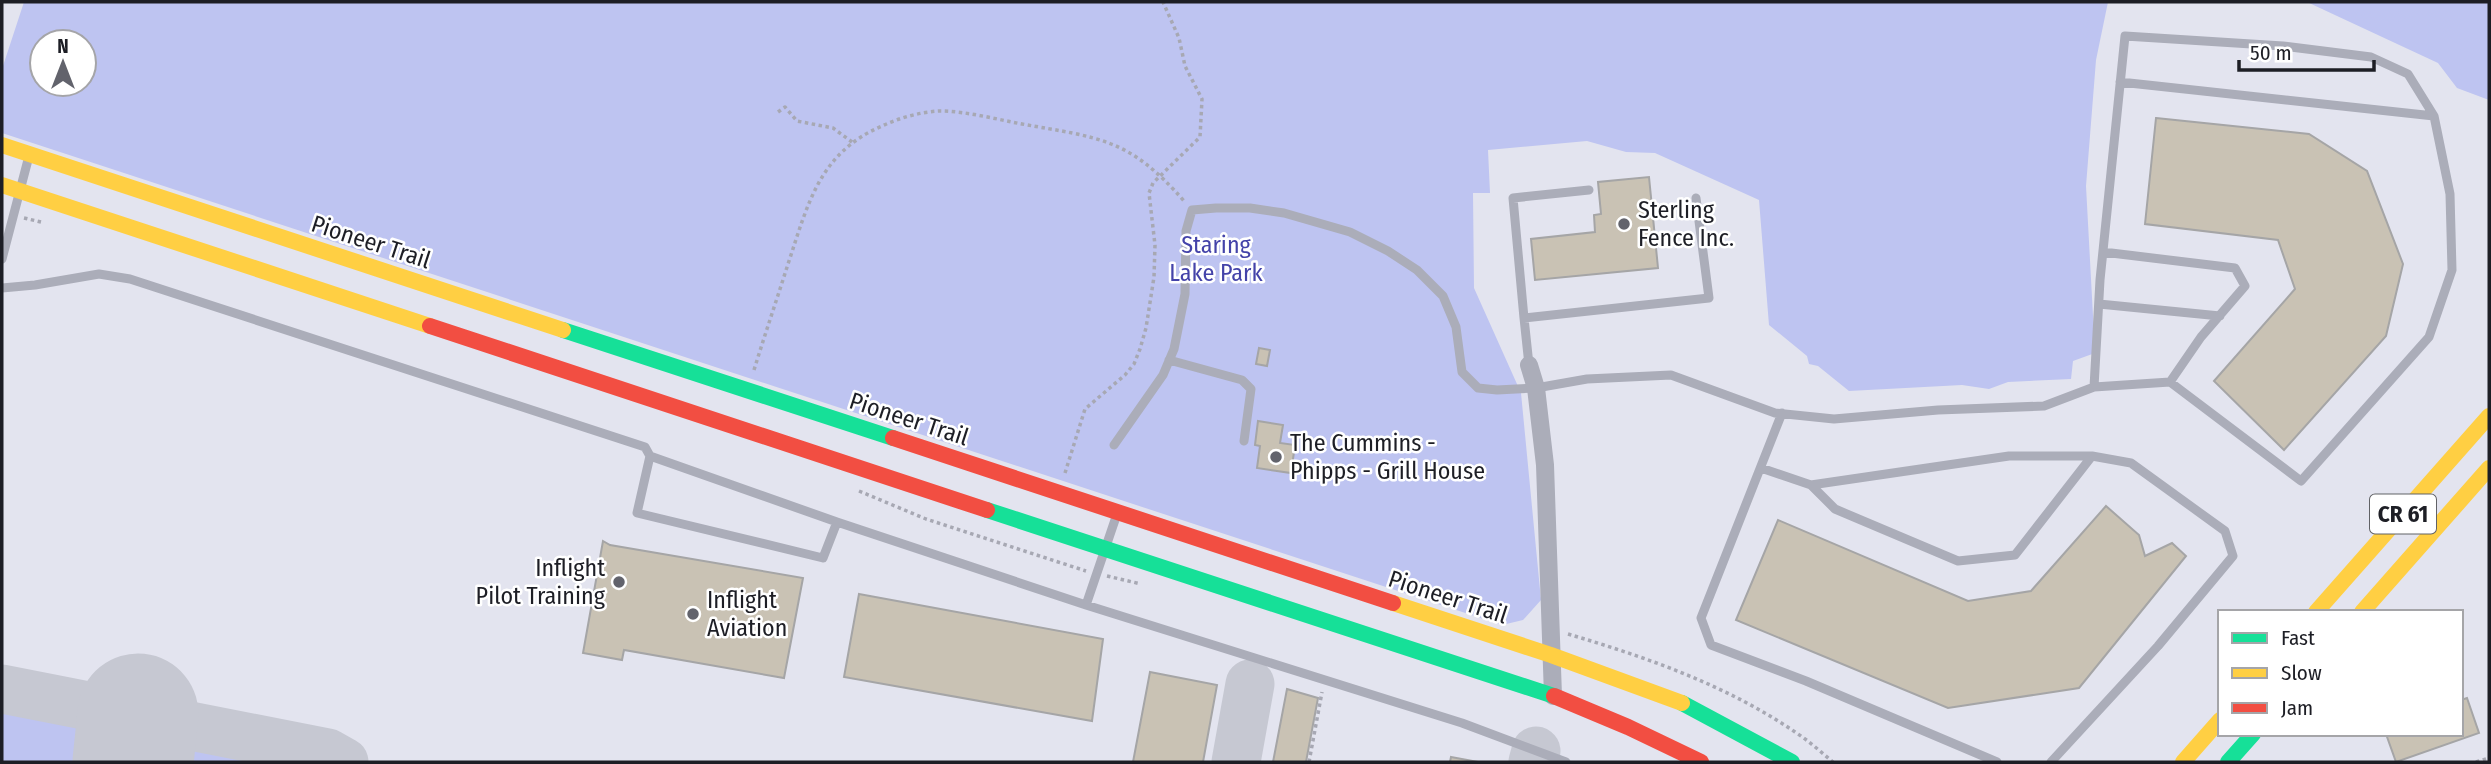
<svg xmlns="http://www.w3.org/2000/svg" width="2491" height="764" font-family="'Fira Sans Condensed',sans-serif">
<style>
.green{fill:#bec4f1;fill-rule:evenodd}
.lines{fill:none;stroke-linecap:round;stroke-linejoin:round}
.taxiway{stroke:#c6c8d2;stroke-width:49}
.runway{stroke:#c6c8d2;stroke-width:121}
.building{fill:#c9c2b4;stroke:#a5a5a6;stroke-width:2}
.path{stroke:#a7a8b3;stroke-width:3.5;stroke-dasharray:3.5 3.5;stroke-linecap:butt}
.lane{stroke:#abadb9;stroke-width:9}
.street{stroke:#abadb9;stroke-width:18}
.fast{stroke:#16e098;stroke-width:16}
.slow{stroke:#ffcf43;stroke-width:16}
.jam{stroke:#f24e42;stroke-width:16}
.poi-dot{fill:#62636c;stroke:#fff;stroke-width:2.5}
.labels{text-anchor:middle;stroke-width:5;stroke-linejoin:round;paint-order:stroke}
.shield{fill:#fff;stroke:#616266;stroke-width:2}
.shield-label{font-size:23px;font-weight:bold;fill:#1d1e25}
.poi-label{font-size:24px;fill:#1d1e25;stroke:#fff;text-anchor:start}
.street-label{font-size:24px;fill:#1d1e25;stroke:#fff}
.park-label{font-size:24px;fill:#4443a9;stroke:#fff}
</style>
<rect width="100%" height="100%" fill="#e3e4ef"/>
<!-- green -->
<path class="green" d="M24,2H2108L2096,60L2086,186L2095,353L2073,361L2071,379L2008,382L1989,389L1962,385L1849,391L1818,366L1809,364L1807,356L1769,325L1759,200L1655,153L1626,152L1587,141L1488,150L1490,193H1473L1474,288L1521,393L1541,600L1523,620L1502,625L2,133V69ZM42,42H84V84H42Z
M2307,2H2489V100L2457,88L2438,63Z
M2,706C24,711 76,714 91,731C99,740 99,751 101,762H2Z
M200,745L215,746L291,762H170L182,750Z"/>
<g class="lines">
<!-- taxiway -->
<path class="taxiway" d="M2,689L328,753L344,762
M1236,762L1250,684
M1533,762L1536,751"/>
<!-- runway -->
<path class="runway" d="M133,762L138,714"/>
</g>
<!-- building -->
<path class="building" d="M2156,118L2309,134L2367,171L2403,264L2386,336L2284,450L2214,381L2295,289L2278,240L2145,224Z
M1649,177L1658,268L1535,280L1531,239L1595,232L1594,215L1601,214L1598,182Z
M1259,348L1270,350L1267,366L1256,364Z
M1258,421L1283,425L1280,443L1295,445L1291,473L1257,468L1260,446L1255,445Z
M2106,506L2139,535L2145,556L2172,543L2186,556L2079,688L1948,708L1736,620L1778,520L1968,601L2031,591Z
M603,541L610,545L803,578L784,678L624,650L622,660L583,653Z
M859,594L1103,639L1092,721L844,677Z
M1150,672L1217,685L1203,762H1133Z
M1287,689L1318,698L1306,762H1273Z
M2467,698L2479,733L2396,762L2386,734H2461V700Z
M1451,757L1478,762H1450Z"/>
<g class="lines">
<!-- path -->
<path class="path" d="M778,112L785,107L797,121L833,128L852,142
M24,218L41,222
M754,370C765,334 777,299 788,264C808,204 819,153 882,126C899,118 920,112 939,111C966,111 995,119 1022,124C1100,138 1129,138 1184,201
M1065,473L1085,409L1125,375L1134,364L1140,349L1146,328L1154,277L1155,245L1149,193L1153,183L1200,137L1202,99L1185,66L1179,38L1163,2
M859,491L926,519L1086,571
M1107,576L1141,584
M1568,634C1646,657 1728,686 1795,732C1809,741 1821,752 1833,762
M1309,762L1322,692
M2476,762L2489,758"/>
<!-- lane -->
<path class="lane" d="M2120,82L2434,116
M2103,252L2235,268L2245,286L2201,337L2170,382
M2,259L29,156
M2,288L35,285L99,274L130,279L645,447L650,456L837,522L823,558L637,513L650,456
M2099,304L2220,316
M1524,318L1513,198L1589,190
M1169,360L1242,380L1251,389L1244,441
M1529,365L1524,318L1709,298L1696,198
M1782,413L1701,618L1711,645L1806,681L1997,762
M1114,445L1163,375L1174,349L1185,294L1186,231L1192,210L1216,208H1250L1284,213L1350,232L1388,251L1417,270L1443,296L1456,327L1462,372L1478,388L1497,390L1536,388L1587,379L1671,375L1775,413L1834,419L1938,410L2044,406L2094,387L2100,280L2125,36L2283,46L2371,57L2408,74L2434,116L2450,194L2452,270L2429,337L2301,481L2170,382L2094,387
M1761,468L1811,485L2009,456H2092L2131,463L2225,531L2233,556L2158,646L2051,762
M1811,485L1835,509L1958,561L2015,555L2092,456
M837,522L1086,605L1462,723L1566,762
M1086,605L1117,514"/>
<!-- street -->
<path class="street" d="M1529,365L1536,388L1545,465L1553,696"/>
<!-- fast -->
<path class="fast" d="M563,330L893,438
M987,510L1554,696
M1682,703L1792,762
M2228,762L2253,734"/>
<!-- slow -->
<path class="slow" d="M2,145L563,330
M2,185L430,326
M1393,603L1551,655L1682,703
M2316,612L2489,416
M2362,612L2489,468
M2183,762L2220,720"/>
<!-- jam -->
<path class="jam" d="M430,326L987,510
M893,438L1393,603
M1554,696L1628,727L1701,762"/>
</g>
<!-- markers -->
<g class="poi-dot">
<circle cx="1624" cy="224" r="7"/>
<circle cx="1276" cy="457" r="7"/>
<circle cx="619" cy="582" r="7"/>
<circle cx="693" cy="614" r="7"/>
</g>
<g class="labels">
<!-- shield labels -->
<rect class="shield" x="2370" y="494.5" width="66" height="39" rx="5"/>
<g class="shield-label">
<text x="2403" y="522">CR 61</text>
</g>
<!-- poi labels -->
<g class="poi-label">
<text x="1638" y="218">Sterling<tspan x="1638" dy="28">Fence Inc.</tspan></text>
<text x="1290" y="451">The Cummins -<tspan x="1290" dy="28">Phipps - Grill House</tspan></text>
<text x="605" y="576" text-anchor="end">Inflight<tspan x="605" dy="28">Pilot Training</tspan></text>
<text x="707" y="608">Inflight<tspan x="707" dy="28">Aviation</tspan></text>
</g>
<!-- street labels -->
<g class="street-label">
<text transform="translate(371 242) rotate(18)" y="8">Pioneer Trail</text>
<text transform="translate(909 419) rotate(18)" y="8">Pioneer Trail</text>
<text transform="translate(1448 597) rotate(18)" y="8">Pioneer Trail</text>
</g>
<!-- park labels -->
<g class="park-label">
<text x="1216" y="253">Staring<tspan x="1216" dy="28">Lake Park</tspan></text>
</g>
</g>
<!-- border -->
<rect width="2491" height="764" fill="none" stroke="#1d1e25" stroke-width="7"/>
<!-- legend -->
<rect x="2218" y="610" width="245" height="126" fill="#ffffff" stroke="#a5a5a8" stroke-width="2"/>
<rect x="2232" y="633" width="35" height="10" fill="#16e098" stroke="#a5a5a8" stroke-width="2"/>
<text x="2281" y="645" font-size="21" fill="#1d1e25">Fast</text>
<rect x="2232" y="668" width="35" height="10" fill="#ffcf43" stroke="#a5a5a8" stroke-width="2"/>
<text x="2281" y="680" font-size="21" fill="#1d1e25">Slow</text>
<rect x="2232" y="703" width="35" height="10" fill="#f24e42" stroke="#a5a5a8" stroke-width="2"/>
<text x="2281" y="715" font-size="21" fill="#1d1e25">Jam</text>
<!-- north arrow -->
<g transform="translate(63 63)"><circle r="33" fill="#ffffff" stroke="#a5a5a8" stroke-width="2"/>
<path d="M0-5L12 26L0 18L-12 26Z" fill="#62636c"/>
<text y="-10" font-size="19" font-weight="bold" text-anchor="middle" fill="#1d1e25">N</text>
</g>
<!-- scale -->
<path d="M2239 60v10h135v-10" fill="none" stroke="#1d1e25" stroke-width="3.5"/>
<text x="2250" y="60" font-size="21" fill="#1d1e25" stroke="#ffffff" stroke-width="5" paint-order="stroke">50 m</text>
</svg>
